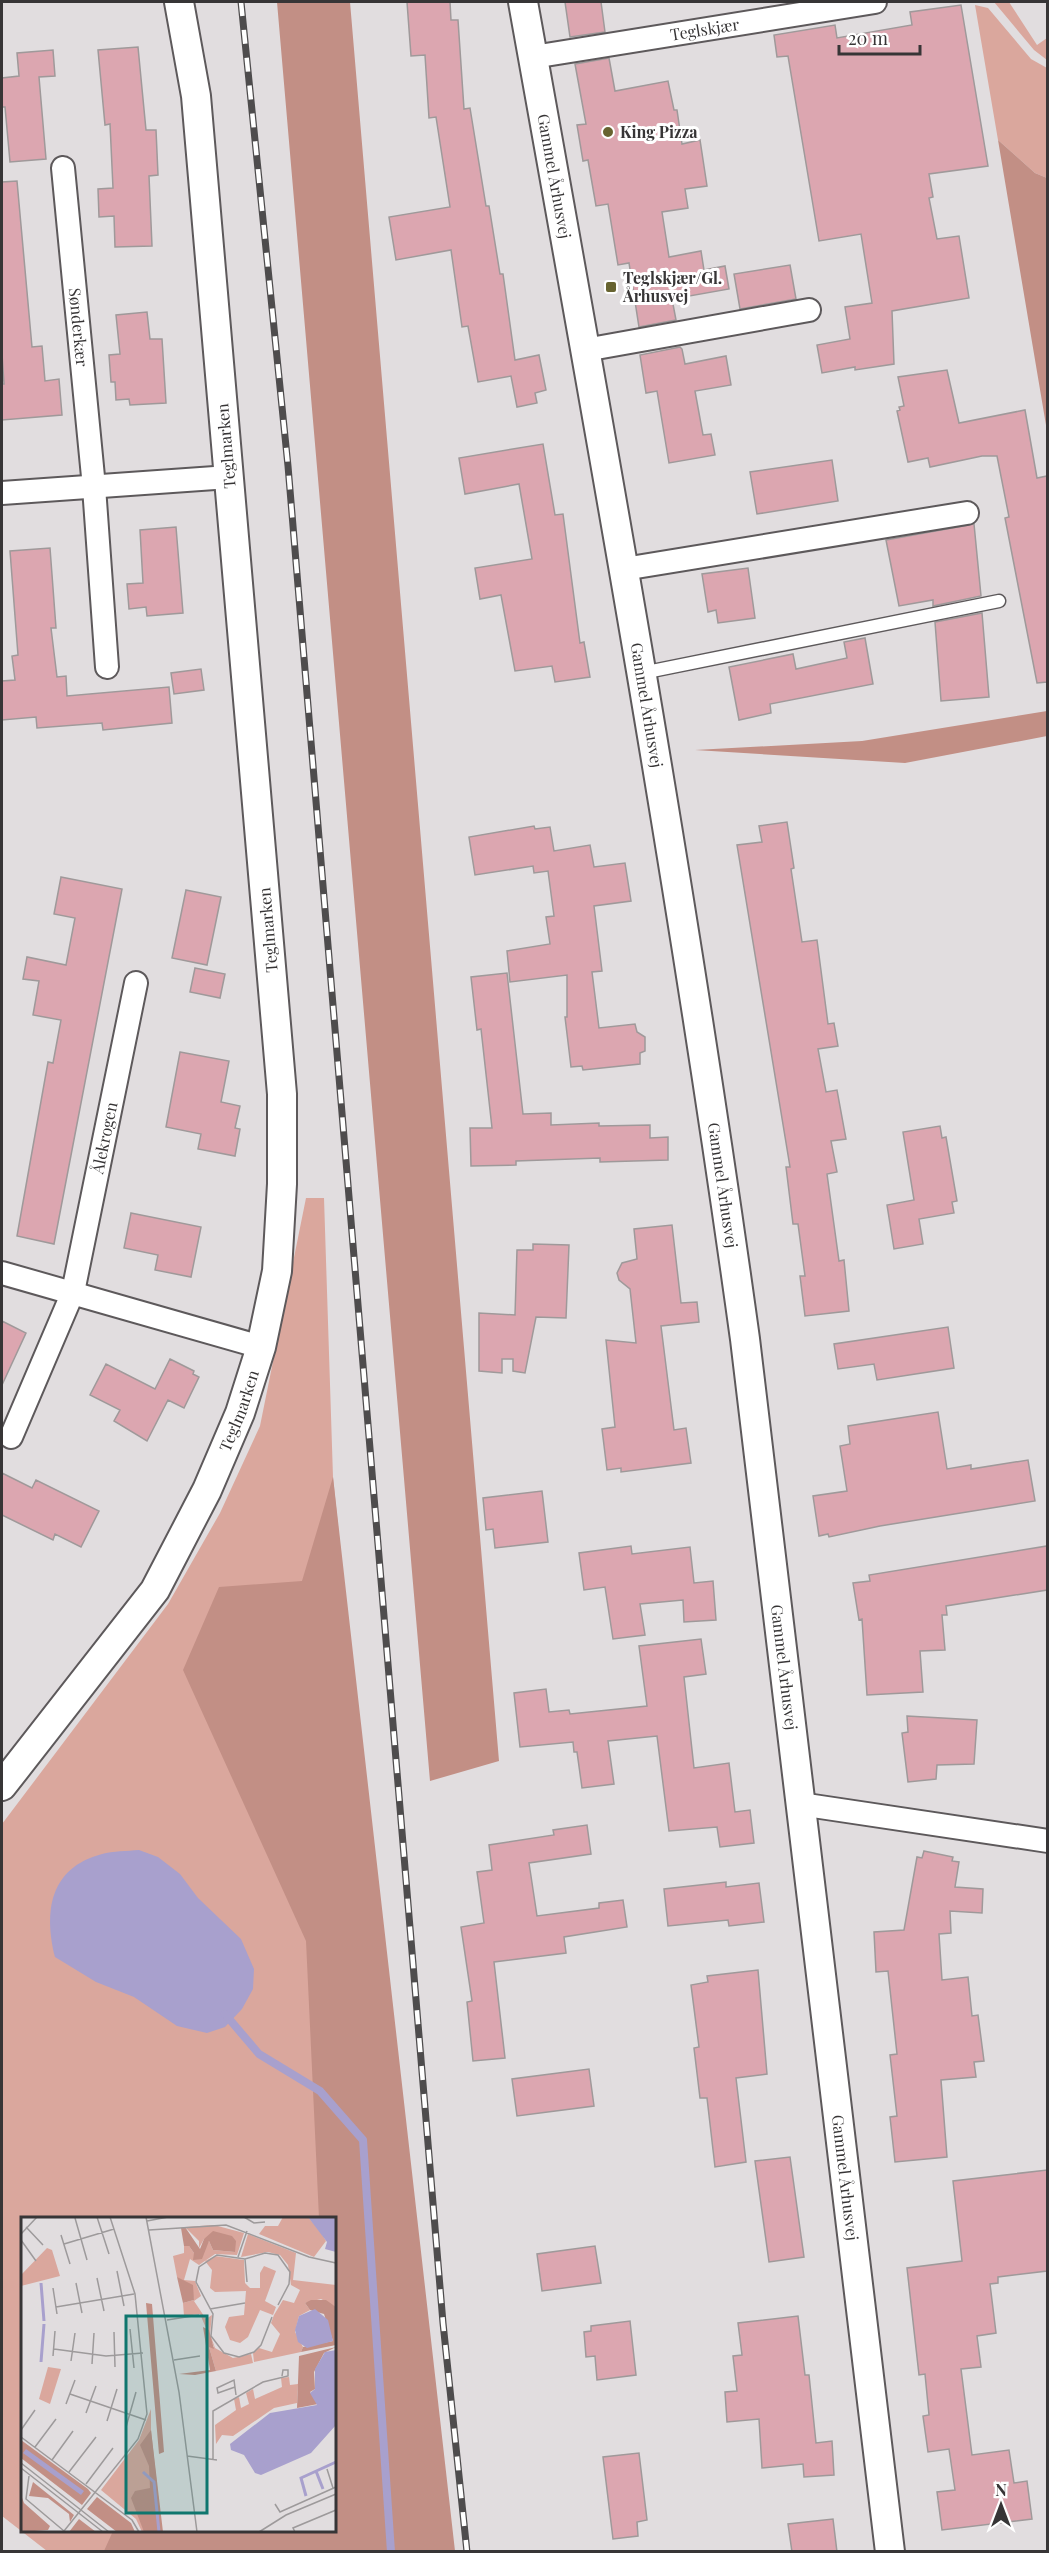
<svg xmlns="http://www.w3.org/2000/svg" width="1049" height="2553" font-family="'Playfair Display',serif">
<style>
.green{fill:#daa79d;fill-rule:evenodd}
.forest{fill:#c28f85}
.water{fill:#a8a0cd}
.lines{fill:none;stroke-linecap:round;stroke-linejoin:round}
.stream{stroke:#a8a0cd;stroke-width:8}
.building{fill:#dca6b0;stroke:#9f999a;stroke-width:1.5}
.service-casing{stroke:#5d595b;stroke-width:15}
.minor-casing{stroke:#5d595b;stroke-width:26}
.tertiary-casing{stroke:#5d595b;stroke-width:32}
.service{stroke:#fff;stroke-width:12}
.minor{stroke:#fff;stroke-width:22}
.tertiary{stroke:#fff;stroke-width:28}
.rail-casing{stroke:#4e4c4d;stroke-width:7}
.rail{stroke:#fff;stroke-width:4.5;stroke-dasharray:14;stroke-linecap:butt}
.poi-dot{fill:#676330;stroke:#fff;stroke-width:2}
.labels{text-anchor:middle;stroke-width:6;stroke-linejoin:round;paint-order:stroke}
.street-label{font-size:16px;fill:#373536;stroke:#fff}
.poi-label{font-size:16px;font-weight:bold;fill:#373536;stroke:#fff;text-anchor:start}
.inset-river{fill:none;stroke:#a8a0cd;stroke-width:3}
.inset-road{fill:none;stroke:#9d9a9b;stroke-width:1.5}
.view{fill:#0f766e;fill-opacity:0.15;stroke:#0f766e;stroke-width:3}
.inset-edge{fill:none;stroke:#373536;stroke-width:3}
</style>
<rect width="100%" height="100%" fill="#e1dddf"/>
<!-- green -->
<path class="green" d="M994,2H1009L1037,45L1047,38V60L1034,50Z
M975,5L988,8L1031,59L1047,68V178L1035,173L998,140Z
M306,1198H324L333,1477L444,2551H47L2,2516V1824L168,1604L220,1513L260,1426ZM22,2218H334V2530H22Z"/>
<!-- forest -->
<path class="forest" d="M277,2H350L499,1761L430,1781Z
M998,140L1035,173L1047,178V431Z
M1047,711V736L905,763L695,750L862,741Z
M333,1477L455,2551H104L113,2531L334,2530V2218H319L306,1941L183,1670L219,1587L302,1581Z"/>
<!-- water -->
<path class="water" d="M139,1850L158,1857L180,1874L198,1898L241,1939L254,1969L253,1989L242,2009L225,2027L207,2033L177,2026L134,1997L96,1982L55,1957C44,1912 49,1868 102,1854C113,1851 127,1851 139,1850Z"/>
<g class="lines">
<!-- stream -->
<path class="stream" d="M225,2014L259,2054L320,2091L363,2140L391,2552"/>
</g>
<!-- building -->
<path class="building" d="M407,2H450L451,20H458L464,109L470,108L486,206H489L500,274H503L515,360L539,355L546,390L535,393L537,403L517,407L511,376L478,382L468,326L462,327L451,250L396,260L389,217L450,207L436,117L429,118L425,55L411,56Z
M565,2H601L605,32L570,37Z
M961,5L988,166L929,174L933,197L929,198L937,239L959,236L969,298L892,311L894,364L855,370V367L822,373L817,345L850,339L845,307L872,303L861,234L819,241L788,56L777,57L774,35L835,25L837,38L912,25L910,12Z
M138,47L146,130H156L158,175L149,176L152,246L115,247L114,216L99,217L98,189L113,188L110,124L105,125L98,50Z
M53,50L55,76L39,77L46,159L10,162L5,107H2V78L19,76L17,53Z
M609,58L615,91L668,81L674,110H677L682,144L700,140L707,186L685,189L688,208L662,212L669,257L701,251L704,270L725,266L729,289L672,299L676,320L639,327L629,263L618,265L608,204L596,206L588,160L583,161L577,125L586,124L575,64Z
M17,181L32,347L42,346L45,381L59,379L62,415L2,420V384H4L2,354V182Z
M790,265L796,299L740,309L734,274Z
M147,312L150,339H162L166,403L130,405L129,399L116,400L115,382H111L109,355L120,354L116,315Z
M680,347L682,349L685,364L726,356L731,385L695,391L703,435L711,434L715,455L669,463L657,391L646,393L640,355Z
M947,370L959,423L1025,410L1037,478L1047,476V682L1037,683L1005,518L1009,517L997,456H982L930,467L928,458L908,462L897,411L900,410L899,407L904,406L898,377Z
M543,444L555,515L563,514L580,643L584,642L590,677L555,682L552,666L515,671L501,595L480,599L475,568L532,559L519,484L465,494L459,458Z
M832,460L838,501L757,514L750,472Z
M974,524L981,596L933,606V600L899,606L886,540Z
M176,527L183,613L147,616L146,607L129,609L127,584L143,583L140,530Z
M50,548L56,628H51L57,677L66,676L67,696L169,687L172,723L103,730L102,723L37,728L36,717L2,720V681L15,680L12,656L18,655L10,551Z
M748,568L755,618L718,623L716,610L708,612L702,574Z
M982,613L989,697L941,701L935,622Z
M865,638L873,684L770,704L771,713L739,720L729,667L793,654L796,669L847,658L844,642Z
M201,669L204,690L174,694L171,673Z
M787,822L794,868L791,869L802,942L817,940L828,1024L834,1023L838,1046L818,1049L826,1092L837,1090L846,1139L831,1141L837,1172L827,1174L839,1261L844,1260L849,1311L805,1316L800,1276H805L798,1224H793L786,1167H790L737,845L762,842L759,826Z
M534,826L535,829L550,827L554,851L590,845L594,867L625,863L631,901L594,906L602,971L592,972L599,1028L635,1024L637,1032L645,1037V1051L640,1053V1064L583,1070L582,1066L571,1067L565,1017H567V975L510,982L507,951L550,944L546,917L554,916L548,871L534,873L533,866L475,875L469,837Z
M61,877L122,889L54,1244L17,1236L48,1062L53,1063L61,1020L33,1015L39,981L23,979L27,957L66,965L75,918L54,914Z
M186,890L221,897L207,965L172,958Z
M195,968L225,974L220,998L190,992Z
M507,973L523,1114L551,1113V1125L599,1123V1126L650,1125V1138L668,1137V1160L600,1162V1158L516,1161V1165L471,1166L470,1128H492L481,1029L477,1030L471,977Z
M180,1052L229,1061L221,1102L240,1106L235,1128L240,1129L235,1156L198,1149L201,1134L166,1127Z
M940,1126L942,1138L946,1137L957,1201L952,1202L954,1213L919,1219L923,1244L894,1249L887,1205L914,1200L903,1132Z
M131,1213L201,1227L191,1277L155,1270L158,1255L124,1248Z
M672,1225L681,1303L697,1302L699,1322L661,1326L674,1430L686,1428L691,1463L621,1472V1468L607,1470L602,1429L615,1427L606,1340L636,1343L630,1289L619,1280L617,1273L622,1263L637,1259L634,1229Z
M533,1244L569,1245L566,1318L536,1317L525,1373L513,1371V1359H502V1373L479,1371V1313L515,1315L517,1250H533Z
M2,1321L26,1333L2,1385Z
M948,1327L954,1368L877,1380L874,1364L838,1369L834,1344Z
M170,1359L194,1371L193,1374L199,1377L184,1408L168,1400L147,1441L114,1421L120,1410L90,1395L106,1364L155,1389Z
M938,1412L947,1469L971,1465V1469L1028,1460L1035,1501L880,1526L829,1537L828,1534L819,1536L813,1496L847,1491L840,1446L850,1444L848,1426Z
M2,1473L32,1488L36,1480L99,1511L81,1547L55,1534L53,1540L2,1515Z
M542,1491L548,1542L495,1548L493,1529L486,1530L483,1498Z
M631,1546L632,1554L690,1547L694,1583L713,1581L716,1620L684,1622L683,1600L640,1604L645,1635L613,1639L605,1587L584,1590L579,1553Z
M1047,1546V1590L946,1606L947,1615H942L945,1650L920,1651L923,1692L867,1695L862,1619L859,1620L853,1583L870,1581L869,1575Z
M701,1639L706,1674L684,1677L694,1768L729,1763L735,1812L750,1810L754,1843L720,1847L717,1827L669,1831L657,1736L608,1741L614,1784L582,1788L577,1752H574L573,1742L520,1747L514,1693L546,1689L549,1712L569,1710L570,1714L647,1706L639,1646Z
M907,1716L977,1720L974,1764L937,1765L936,1779L908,1782L902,1733L908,1732Z
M587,1825L591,1854L529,1863L537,1916L599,1908V1903L623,1900L627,1927L564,1937L566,1953L494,1962L505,2058L473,2061L467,2002L472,2001L461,1927L484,1923L477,1872L492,1870L489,1845L554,1835L553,1830Z
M924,1851L953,1857L952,1861L959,1862L955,1887L983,1889L982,1913L950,1911L951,1933L939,1934L942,1980L968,1977L972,2016L978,2015L984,2061L974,2062L976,2077L941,2080L947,2157L895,2162L890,2117L897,2116L890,2055L897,2054L888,1971L876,1972L874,1932L904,1930L917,1857L922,1858Z
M726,1882V1887L759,1883L764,1922L729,1926L728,1920L668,1926L664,1889Z
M758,1970L767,2074L736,2078L746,2162L715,2167L707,2098H700L694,2048L699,2047L691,1985L708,1982L707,1976Z
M589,2069L594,2106L517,2116L512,2079Z
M790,2157L804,2257L769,2262L755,2161Z
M1047,2170V2271L998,2277V2283L990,2284L996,2333L977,2336L981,2367L961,2369L972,2455L1009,2450L1014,2483L1027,2481L1032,2519L942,2530L937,2492L955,2490L949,2449L928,2452L923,2416L929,2415L925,2374L919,2375L907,2268L962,2261L953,2181Z
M595,2246L601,2283L542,2291L537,2254Z
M798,2316L805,2375H809L816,2443L832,2441L834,2475L804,2477L803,2464L762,2468L759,2419L727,2422L725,2392L737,2391L733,2356L742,2355L738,2323Z
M630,2321L636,2375L597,2380L595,2356L586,2357L584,2332L591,2331V2326Z
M639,2453L647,2520L637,2522L638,2536L613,2539L603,2457Z
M833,2519L837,2552H792L788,2524Z"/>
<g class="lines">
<!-- service casing -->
<g class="service-casing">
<path id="service" d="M642,673L999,601"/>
</g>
<!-- minor casing -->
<g class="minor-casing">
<g id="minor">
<path id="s1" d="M533,57L875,2"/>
<path id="s2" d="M63,168L94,487L107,667"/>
<path d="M585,350L809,310"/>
<path d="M2,493L229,477"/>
<path d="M624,569L967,513"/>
<path d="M2,1273L261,1347"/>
<path id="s3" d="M11,1437L73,1292L136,983"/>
<path d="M800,1804L1048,1841"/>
</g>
</g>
<!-- tertiary casing -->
<g class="tertiary-casing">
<g id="tertiary">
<path id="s4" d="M523,2C603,446 683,891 745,1339L890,2552"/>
<path id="s5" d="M2,1786L155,1590L207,1490L240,1413L261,1347L277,1271L282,1184V1094L196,96L179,2"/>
</g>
</g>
<!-- service -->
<use href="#service" class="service"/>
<!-- minor -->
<use href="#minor" class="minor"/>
<!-- tertiary -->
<use href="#tertiary" class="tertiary"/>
<!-- rail casing -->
<g class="rail-casing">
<path id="rail" d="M241,2L288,466L443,2323L467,2552"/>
</g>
<!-- rail -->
<use href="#rail" class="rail"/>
</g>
<!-- markers -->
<g class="poi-dot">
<circle cx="608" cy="132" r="6"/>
<rect x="605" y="281" width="12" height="12" rx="3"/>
</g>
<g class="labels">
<!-- street labels -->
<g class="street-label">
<text dy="6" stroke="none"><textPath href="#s1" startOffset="174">Teglskjær</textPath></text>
<text dy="6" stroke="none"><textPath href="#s4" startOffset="177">Gammel Århusvej</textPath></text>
<text dy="6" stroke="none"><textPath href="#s2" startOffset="160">Sønderkær</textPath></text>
<text transform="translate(226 446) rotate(-95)" y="6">Teglmarken</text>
<text dy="6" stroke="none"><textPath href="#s4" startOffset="714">Gammel Århusvej</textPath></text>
<text transform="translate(268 930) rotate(-95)" y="6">Teglmarken</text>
<text dy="6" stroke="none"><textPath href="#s3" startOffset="315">Ålekrogen</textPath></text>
<text dy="6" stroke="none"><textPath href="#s4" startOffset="1200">Gammel Århusvej</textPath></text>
<text dy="6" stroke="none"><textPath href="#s5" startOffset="447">Teglmarken</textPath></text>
<text dy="6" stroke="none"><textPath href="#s4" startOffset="1686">Gammel Århusvej</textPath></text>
<text dy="6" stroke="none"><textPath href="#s4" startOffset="2200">Gammel Århusvej</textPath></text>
</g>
<!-- poi labels -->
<g class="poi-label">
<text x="620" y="138">King Pizza</text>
<text x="623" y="284">Teglskjær/Gl.<tspan x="623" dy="18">Århusvej</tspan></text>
</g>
</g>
<!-- overview -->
<g transform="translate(21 2217)">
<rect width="315" height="315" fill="#e1dddf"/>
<path d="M262,0H287L299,14L305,24L293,40L238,17L244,9H257ZM193,8L223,16L216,38L194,37L178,48L169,42L163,63L174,64L180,79L173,84L185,102L191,98L189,117L194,131L212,141L230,137L232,146L195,154L188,130H193L179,97L163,99L162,86L173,83L172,79L156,60L152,39L163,36V29H168L173,36L184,30L188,24L192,33L214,35L197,18L183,22L178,31V24L164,10ZM227,17L275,36L272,63L315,68V90L300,82L284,86L289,93L278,99L274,115L282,130L280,135L233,145L232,136L238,131L251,135L259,117L250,106L253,98L262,83L273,86L279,73L270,68L267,48L259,38L247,35L220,40ZM26,31L31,33L39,59L0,69V58ZM194,39L223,43L224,66L229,71H239V56L243,49L255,54L244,84L255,90L252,98L239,93L227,120L219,126L209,123L204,110L208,100L223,98L225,74L194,75L189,71L191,53L184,44ZM27,150L40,152L29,187L18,182ZM268,160L269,168L277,167L276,186L253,191L212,219L201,218L195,227L194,208L215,193L213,182L218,180L220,191L228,187L225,176L232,172L234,182L261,170L260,161ZM130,192V213L141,315H121L115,302L80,273L118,223Z" fill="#daa79d"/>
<path d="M164,10L179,32L183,22L192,14L211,19L215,24L214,35L192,33L188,24L181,42L172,43L173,36L168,29H163L160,11ZM156,60L172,68L173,83L162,86ZM290,83H305L315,90V128L280,135L282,130L312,124L303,97L289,93L284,86ZM125,86L131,87L143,235L138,237ZM182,110L188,113L193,132L188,130L195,154L174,158L158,157L189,153ZM315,130L303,136L293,155L294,172L289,175L297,187L276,191L278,139ZM130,213L142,315H123L110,281L114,274L129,271L128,249L119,228ZM0,223L67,272L70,276L61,288L0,241ZM12,265L53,298L49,305L48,297L27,281L8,279ZM0,278L3,286L29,309L27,313L0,315ZM76,280L110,306L114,315H96L66,292ZM58,302L75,315H48Z" fill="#c28f85"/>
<path d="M287,0H315V35L304,32L306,25ZM294,92L307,103L312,124L286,131L277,125L274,113L278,99ZM315,133V208L290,236L240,258L234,256L223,238L210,233L209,227L249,196L296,188L289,176L294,172V152L304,135ZM5,232L63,274L60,278L2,236Z" fill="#a8a0cd"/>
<path class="inset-river" d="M20,66L23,104M20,145L23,107M295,254L302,272M122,255L133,265L138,315M285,279L280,261L315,245"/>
<path class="inset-road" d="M76,0L88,37M125,0L158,175L176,315M223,0L233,6L244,5M54,1L66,43M126,4L147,0M5,10L22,28M128,13L205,8L288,40L315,46M0,17L16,0M40,18L49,47M0,23L15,44M43,27L93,12M217,40L226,14M224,42L226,65M96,54L103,89M76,61L83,94M55,66L61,96M32,71L36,97M35,90L113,77M189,92L224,86M251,100L240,128L233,135L218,140L203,136L190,119L192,97L175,65L178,50L196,38L224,42L244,36L257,38L269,55L268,67L257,88M146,103L178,98M109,112L113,151M93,115L94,150M33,132L85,139L122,136M32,139L34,114M153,143L179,139M50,144L54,116M71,147L73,116M214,170L197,176L196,171L213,163L215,178M49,177L125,203M45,187L54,163M65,196L75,169M86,204L96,172M105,210L115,175M0,213L14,193M0,220L111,303L118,315M14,230L35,202M166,239L196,243M192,242V194L242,165L267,159V153H262L261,159M31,243L52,214M0,246L88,315M0,251L82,315M306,252L312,271M48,255L75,220M8,259L5,282L43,314M65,267L92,231M254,287L259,295L315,270M43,314L117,222L126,197L114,77L89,0M238,315L265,298L315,277M274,315L272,311L315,293"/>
<path class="view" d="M105,99H186V296H105Z"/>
<rect width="315" height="315" class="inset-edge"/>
</g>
<!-- border -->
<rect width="1049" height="2553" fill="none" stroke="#373536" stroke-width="6"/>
<!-- north arrow -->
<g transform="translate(1001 2505)" stroke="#ffffff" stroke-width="4.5" paint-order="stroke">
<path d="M0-4.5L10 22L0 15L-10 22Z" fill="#373536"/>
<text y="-9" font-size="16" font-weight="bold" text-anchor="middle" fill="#373536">N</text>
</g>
<!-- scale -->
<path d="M839 45v9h81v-9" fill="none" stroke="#373536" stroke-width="3"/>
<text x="848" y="45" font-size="18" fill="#373536" stroke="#ffffff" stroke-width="4.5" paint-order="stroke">20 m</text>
</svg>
